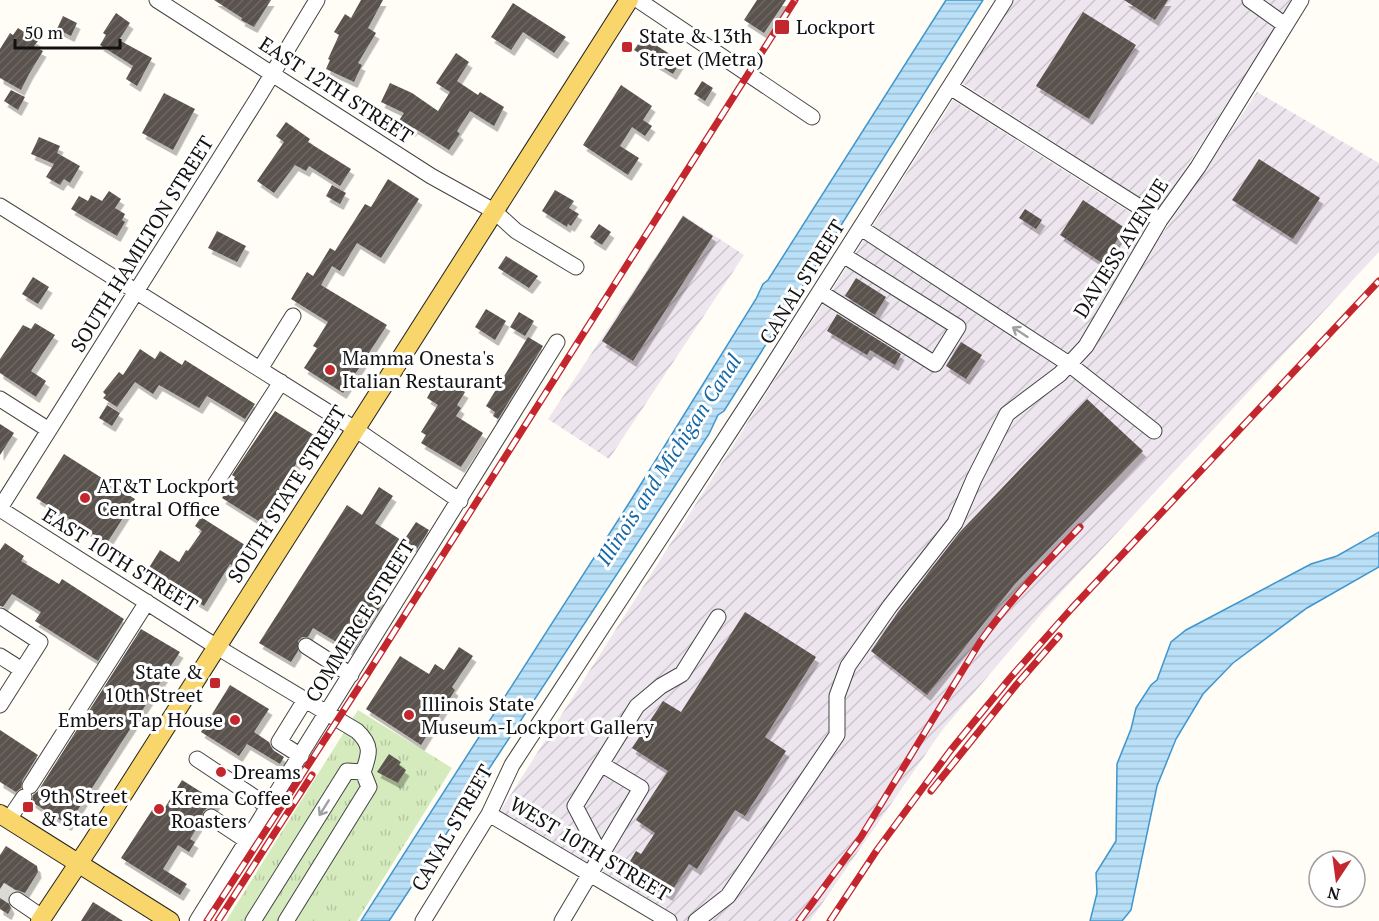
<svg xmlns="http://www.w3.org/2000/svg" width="1379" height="921" font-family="'PT Serif',serif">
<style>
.industrial{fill:url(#industrial-furrows)}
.grass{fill:url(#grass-tufts)}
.water{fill:url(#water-rules);stroke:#3f96cf;stroke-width:1.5}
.building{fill:url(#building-hatch);filter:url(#shadow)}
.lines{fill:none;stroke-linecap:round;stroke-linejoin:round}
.minor-tunnel{stroke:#dbdad3;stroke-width:15;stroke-dasharray:15 8;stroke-linecap:butt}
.minor-casing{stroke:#444;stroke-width:17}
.major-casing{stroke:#222;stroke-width:20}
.minor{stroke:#fff;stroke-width:15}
.major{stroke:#f9d66b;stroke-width:18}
.rail-casing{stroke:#c4262e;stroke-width:7}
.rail{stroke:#fff;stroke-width:4.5;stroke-dasharray:14;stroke-linecap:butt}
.oneway{stroke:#a0a0a0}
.poi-dot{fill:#c4262e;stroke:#fff;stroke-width:2}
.labels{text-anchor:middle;stroke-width:6;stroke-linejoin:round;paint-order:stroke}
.poi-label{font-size:20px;fill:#111;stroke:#fff;text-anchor:start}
.street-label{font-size:20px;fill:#111;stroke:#fff}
.water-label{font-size:21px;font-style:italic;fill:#1768a6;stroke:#fff}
</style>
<defs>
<pattern id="industrial-furrows" width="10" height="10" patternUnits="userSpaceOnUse" patternTransform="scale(1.5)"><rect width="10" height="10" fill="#eee6ef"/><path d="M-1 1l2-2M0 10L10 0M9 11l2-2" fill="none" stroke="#cbc4cc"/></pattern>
<pattern id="grass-tufts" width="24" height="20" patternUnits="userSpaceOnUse" patternTransform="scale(1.5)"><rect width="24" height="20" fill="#d5ebbd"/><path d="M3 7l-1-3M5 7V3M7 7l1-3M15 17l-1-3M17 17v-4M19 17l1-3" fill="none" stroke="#b6c8a1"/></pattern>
<pattern id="water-rules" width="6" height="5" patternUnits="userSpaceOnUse" patternTransform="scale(1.5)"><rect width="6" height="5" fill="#b9e0f7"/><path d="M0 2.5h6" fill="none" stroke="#9ebfd3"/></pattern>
<pattern id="building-hatch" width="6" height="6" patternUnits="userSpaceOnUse" patternTransform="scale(1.5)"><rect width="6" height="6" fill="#5a524d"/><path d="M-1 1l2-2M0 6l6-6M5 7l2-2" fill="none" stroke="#6d6662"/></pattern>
<filter id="shadow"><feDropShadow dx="3.5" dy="6" stdDeviation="0" flood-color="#0004"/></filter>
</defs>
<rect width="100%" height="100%" fill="#fffdf5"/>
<!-- industrial -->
<path class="industrial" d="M1014,0H1293L1159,210L962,83Z
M1257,92L1379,163V252L1042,613L943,729L810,921H675L499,813L953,100L1163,233Z
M683,215L744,255L609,459L548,419Z"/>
<!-- grass -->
<path class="grass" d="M358,710L452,768L357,921H226Z"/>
<!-- water -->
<path class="water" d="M946,0H983L724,411L718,415L709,434L389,921H361L631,500L756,299L763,284L768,280Z
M1379,532V567L1307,608L1233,663L1203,694L1176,739L1157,786L1131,910L1122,921H1090L1097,893L1096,873L1116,841L1117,764L1131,729L1136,708L1151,685L1157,680L1171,642L1186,630L1311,564L1337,556Z"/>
<!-- building -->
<path class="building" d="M214,0H271L254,27L241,20L242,18Z
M361,0H383L368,28L376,33L358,63L362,65L354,82L326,69L330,60L328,59L339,35L334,32L345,14L351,18Z
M757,0H786L764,33L744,20Z
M1124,0H1168L1155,20Z
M513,3L566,37L554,53L523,32L511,50L491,37Z
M1083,12L1136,45L1089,119L1036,86Z
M116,13L130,23L119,40L152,58L137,86L126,79L133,66L100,45L106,35L103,33Z
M63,16L77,23L71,36L57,29Z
M18,28L38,41L34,46L43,51L29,74L21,90L0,78V49L10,33L13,35Z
M643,37L681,61L673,74L634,50Z
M456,53L469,62L457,81L478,95L480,92L504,107L494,126L470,111L457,131L460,134L449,150L414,128L412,131L398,122L404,113L381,102L390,83L412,93L438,111L450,92L436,83Z
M702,81L713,88L705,101L694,94Z
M621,85L652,106L643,120L652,126L645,136L632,127L620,146L639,158L628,175L583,145Z
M11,90L25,97L18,110L4,101Z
M164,93L195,109L173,150L142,133Z
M286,122L310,139L308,142L351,169L340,186L309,166L306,171L295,165L274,193L257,181L284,142L276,136Z
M39,137L60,146L57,153L80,166L70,183L64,179L60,185L46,177L54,164L31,154Z
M1259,159L1320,198L1293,239L1232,200Z
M388,179L419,199L381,258L357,243L340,271L332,266L321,285L387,325L343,393L304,368L317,348L313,346L328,322L291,299L307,272L313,276L330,248L335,251L365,204L371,207Z
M332,185L346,193L340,204L326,196Z
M555,190L574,201L569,208L579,214L571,226L568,224L567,227L542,211Z
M109,191L121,199L115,208L125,214L122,220L125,222L117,236L71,209L79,196L88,201L91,195L102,201Z
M1083,200L1125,228L1102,263L1060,235Z
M1025,209L1042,220L1036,229L1019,218Z
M683,216L713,236L633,361L602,341Z
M599,224L611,232L602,245L590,237Z
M217,231L246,246L237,262L208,248Z
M506,256L538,276L529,288L498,268Z
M33,277L49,287L38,304L22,294Z
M856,278L886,297L875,315L845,296Z
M486,309L506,321L495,340L475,327Z
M519,312L534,321L525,336L510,327Z
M837,314L901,354L895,365L870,350L867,355L827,331Z
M35,323L55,335L31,371L46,381L36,397L0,373V359L23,325L31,329Z
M528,337L543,346L498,419L493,416L495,412L486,406Z
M961,342L982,355L966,379L946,366Z
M140,349L155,359L160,351L182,365L185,360L255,404L245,419L207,396L199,408L159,385L153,394L135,382L117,407L103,398L106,395L103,392L119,372L123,375Z
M435,383L447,390L451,384L465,392L457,405L461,408L456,416L483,433L461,467L421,443L426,435L421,432L438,405L427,398Z
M1087,399L1143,451L1014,585L927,695L871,651L898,612L959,533Z
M107,405L120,413L112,426L99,418Z
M275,411L314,435L260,522L222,498L235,477L232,475Z
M0,424L14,433L0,455Z
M64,454L135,499L107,543L36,498Z
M379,487L393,496L375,523L401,540L368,591L384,601L353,652L313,628L308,637H302L298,641V651L291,662L259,643L347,505L362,515Z
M201,517L245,545L232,565L230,564L204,606L147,571L160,550L179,562L186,550L188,551L202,531L195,526Z
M416,522L429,530L417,549L404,540Z
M5,543L24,556L21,561L59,584L62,579L124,619L98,661L35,621L41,612L12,594L3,607L0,606V550Z
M745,612L816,657L765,737L786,751L745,816L735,810L697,869L689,864L669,895L632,871L635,866L629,863L636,851L641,854L655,833L636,820L668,771L632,748L663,701L681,712Z
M141,629L180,652L68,825L32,802L33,795L38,791Z
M459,647L473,656L452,687L455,690L421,745L366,709L400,656L429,674L435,664L444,670Z
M230,685L269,709L254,732L269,742L273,750L284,757L280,764L247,744L239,756L201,732Z
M0,730L38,755L22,781L21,788L16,792L0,782Z
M389,754L401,762L399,765L406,770L398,783L377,772Z
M182,780L217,802L213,808H207L203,812L202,820L190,839L195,842L189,852L178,845L163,869L187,884L180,895L121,858L156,804L164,809Z
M6,846L37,866L38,872L25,893L17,890L9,894L7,900L11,908L8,914L0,909V855Z
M93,902L123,921H81Z"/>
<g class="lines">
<!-- minor-tunnel -->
<path class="minor-tunnel" d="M0,889L17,900"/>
<!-- minor casing -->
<g class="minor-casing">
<path id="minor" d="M157,0L431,176L494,211L516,231L576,267
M638,0L812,117
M1250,0L1285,25
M950,87L1160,220
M0,206L355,429L460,501
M861,228L1069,364L1154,431
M820,292L935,364L958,327L843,255
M260,369L293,316
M0,399L49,430
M214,486L281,382
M0,508L259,96L317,0
M0,509L217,647L357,731C372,745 370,753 363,772L369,787L286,921
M0,616L40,642L0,705
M306,646L351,675
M0,656L22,670
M301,756L279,742L305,700
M197,759L269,807
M30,786L147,602
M489,814L669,921
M211,817L247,841
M9,819L24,797
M601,856L575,806L637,706L661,686L682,674L718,617
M17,900L42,917
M197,921L557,342
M253,921L347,771L363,772
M423,921L489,814L512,765L761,384L1005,0
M562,921L641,788L601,764
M696,921L728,896L837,735V696L848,666L890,606L955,523L974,479L1007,414L1060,374L1086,346L1160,220L1198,167L1301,0"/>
</g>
<!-- major casing -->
<g class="major-casing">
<path id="major" d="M0,814L170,921
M40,921L92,843L629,0"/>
</g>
<!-- minor -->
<use href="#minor" class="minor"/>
<!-- major -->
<use href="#major" class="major"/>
<!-- rail casing -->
<g class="rail-casing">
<path id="rail" d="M931,791L1017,684L1059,636
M207,921L368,673L795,0
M218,921L312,775
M799,921L861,837L980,642C1010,600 1045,564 1080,527
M830,921L877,850L950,751L1010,678L1072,608L1379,281"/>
</g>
<!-- rail -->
<use href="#rail" class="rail"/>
</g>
<!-- one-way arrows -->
<defs><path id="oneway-shaft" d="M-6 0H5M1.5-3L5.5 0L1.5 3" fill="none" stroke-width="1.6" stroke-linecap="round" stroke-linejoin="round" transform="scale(1.5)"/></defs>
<g class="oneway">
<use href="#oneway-shaft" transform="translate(1020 332) rotate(-147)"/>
<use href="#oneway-shaft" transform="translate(324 808) rotate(122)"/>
</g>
<!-- markers -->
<g class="poi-dot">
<rect x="774" y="19" width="16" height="16" rx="3"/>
<rect x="621" y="41" width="12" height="12" rx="3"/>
<circle cx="330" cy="370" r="6"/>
<circle cx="85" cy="498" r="6"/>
<rect x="209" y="677" width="12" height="12" rx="3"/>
<circle cx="409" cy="715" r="6"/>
<circle cx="235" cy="720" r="6"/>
<circle cx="221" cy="772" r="6"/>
<rect x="22" y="801" width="12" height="12" rx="3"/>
<circle cx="159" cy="809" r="6"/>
</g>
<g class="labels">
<!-- poi labels -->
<g class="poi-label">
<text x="796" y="34">Lockport</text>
<text x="639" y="43">State &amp; 13th<tspan x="639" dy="23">Street (Metra)</tspan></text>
<text x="342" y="365">Mamma Onesta's<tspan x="342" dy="23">Italian Restaurant</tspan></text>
<text x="97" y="493">AT&amp;T Lockport<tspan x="97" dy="23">Central Office</tspan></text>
<text x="203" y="679" text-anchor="end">State &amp;<tspan x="203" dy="23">10th Street</tspan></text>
<text x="421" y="711">Illinois State<tspan x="421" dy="23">Museum-Lockport Gallery</tspan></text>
<text x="223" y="727" text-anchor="end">Embers Tap House</text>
<text x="233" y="779">Dreams</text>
<text x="40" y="803">9th Street<tspan x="40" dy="23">&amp; State</tspan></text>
<text x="171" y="805">Krema Coffee<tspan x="171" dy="23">Roasters</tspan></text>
</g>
<!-- street labels -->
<g class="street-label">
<text transform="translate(336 90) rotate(33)" y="7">EAST 12TH STREET</text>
<text transform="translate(142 244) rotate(-58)" y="7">SOUTH HAMILTON STREET</text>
<text transform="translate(1121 248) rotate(-58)" y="7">DAVIESS AVENUE</text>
<text transform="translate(802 282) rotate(-58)" y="7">CANAL STREET</text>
<text transform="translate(287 494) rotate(-58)" y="7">SOUTH STATE STREET</text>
<text transform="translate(120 560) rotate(32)" y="7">EAST 10TH STREET</text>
<text transform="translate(360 621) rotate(-58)" y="7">COMMERCE STREET</text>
<text transform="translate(452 828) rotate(-60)" y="7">CANAL STREET</text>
<text transform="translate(590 849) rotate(31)" y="7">WEST 10TH STREET</text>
</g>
<!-- water labels -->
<g class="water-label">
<text transform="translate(669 460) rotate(-57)" y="7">Illinois and Michigan Canal</text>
</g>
</g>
<!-- north arrow -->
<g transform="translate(1337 879) rotate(193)"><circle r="28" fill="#ffffff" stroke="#a0a0a0" stroke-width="1.5"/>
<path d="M0-4.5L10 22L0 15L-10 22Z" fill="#c4262e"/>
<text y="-9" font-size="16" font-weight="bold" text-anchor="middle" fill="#111111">N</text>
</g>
<!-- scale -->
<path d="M15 39v9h105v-9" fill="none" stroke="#111111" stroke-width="3"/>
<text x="24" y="39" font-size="18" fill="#111111" stroke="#ffffff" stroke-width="4.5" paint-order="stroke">50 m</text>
</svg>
